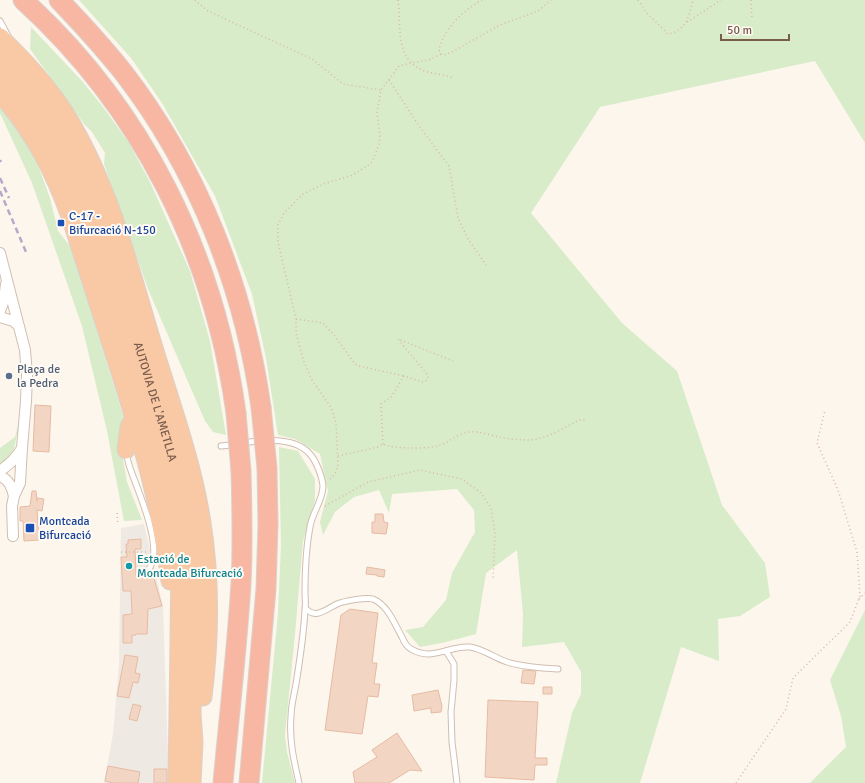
<svg xmlns="http://www.w3.org/2000/svg" width="865" height="783" font-family="Signika,sans-serif">
<style>
.industrial{fill:#efe9e4}
.green{fill:#d8ecc9}
.building{fill:#f3d5c3;stroke:#e6bba3}
.lines{fill:none;stroke-linecap:round;stroke-linejoin:round}
.service-casing{stroke:#d1beb0;stroke-width:7}
.minor-casing{stroke:#d1beb0;stroke-width:12}
.trunk-casing{stroke:#dad1cd;stroke-width:19}
.motorway-casing{stroke:#dad1cd;stroke-width:21}
.path{stroke:#d9b8a5;stroke-width:1.5;stroke-dasharray:1 3;stroke-linecap:butt}
.service{stroke:#fff;stroke-width:5}
.minor{stroke:#fff;stroke-width:10}
.trunk{stroke:#f9c8a4;stroke-width:17}
.motorway{stroke:#f7b7a3;stroke-width:19}
.rail{stroke:#b9a8c9;stroke-width:2.5;stroke-dasharray:6 4;stroke-linecap:butt}
.motorway-bridge-casing{stroke:#dad1cd;stroke-width:21;stroke-linecap:butt}
.motorway-bridge{stroke:#f7b7a3;stroke-width:19}
.transit-dot{fill:#1a4fb4;stroke:#fffaf3;stroke-width:1.5}
.service-dot{fill:#5c6f8a;stroke:#fffaf3;stroke-width:1.5}
.culture-dot{fill:#0f9aa8;stroke:#fffaf3;stroke-width:1.5}
.labels{text-anchor:middle;stroke-width:4;stroke-linejoin:round;paint-order:stroke}
.transit-label{font-size:12px;fill:#164399;stroke:#fffaf3;text-anchor:start}
.service-label{font-size:12px;fill:#4e5e75;stroke:#fffaf3;text-anchor:start}
.street-label{font-size:12px;fill:#7a5c4d;stroke:#fffaf3}
.culture-label{font-size:12px;fill:#0d838f;stroke:#fffaf3;text-anchor:start}
</style>
<rect width="100%" height="100%" fill="#fdf6ec"/>
<!-- industrial -->
<path class="industrial" d="M144,524L163,606L169,783H104L113,734L119,665L121,528Z"/>
<!-- green -->
<path class="green" d="M79,0H865V143L815,61L600,107L531,213L622,323L677,371L722,505L765,563L770,597L740,616L718,619L719,661L681,647L640,783H556L572,713L581,694V672L564,642L522,647L523,614L517,550L486,573L476,634L442,643L420,647L405,630L423,627L446,600L452,573L475,532L474,510L457,489L392,494L389,513L379,490L354,497L335,512L323,535L320,522L328,491L320,454L295,439L278,435L266,358L252,294L215,196L162,103L131,58Z
M31,27L82,81L103,107L129,143L150,182L190,271L210,341L226,435L213,432L205,421L148,289L104,164L105,153L92,132L84,124L30,49Z
M0,104L34,154L50,198L58,231L71,247L123,415L121,448L127,482L142,520L124,521L107,431L82,326L32,183L0,113Z
M21,413L13,455L0,464V448L15,437Z
M279,447L298,451L315,479V500L303,541L295,634L285,735L287,752L295,783H262L278,613L281,545Z
M865,610V783H810L846,747L841,716L830,680Z"/>
<!-- building -->
<path class="building" d="M35,405L51,406L49,452L33,451Z
M32,491H36L37,501V498L44,499L42,511L37,510L39,540L24,541L23,521H20V507L30,506Z
M375,514H383L384,522L388,523L386,534L372,533V522H375Z
M141,539V549H135L136,575L137,577H144L147,578L153,575L162,606L148,609L147,634H136V635H132V643H123V615L132,614L131,591H123L121,557H127L126,544H128V540Z
M367,567L385,570L384,577L377,576V575L366,574Z
M350,609L378,613L372,663H377L374,684H380L378,697L368,696L362,734L325,730L341,615Z
M125,655L138,657L135,673L140,674L138,683L133,682L129,698L117,696Z
M523,670L536,671L534,684L521,683Z
M543,687H552V694H543Z
M438,690L442,706L441,712L431,713V708L414,711L412,695Z
M488,700L538,702L535,758H547V765H535L534,780L485,777Z
M133,704L141,706L137,721L129,719Z
M397,733L422,771L410,770L389,783H355L353,772L377,757L372,750Z
M108,766L140,772L138,783H113L105,781Z
M154,769H167V783H154Z"/>
<g class="lines">
<!-- service casing -->
<g class="service-casing">
<path id="service" d="M0,21L8,36
M221,446C246,443 289,432 309,453C316,460 322,476 323,486C323,500 312,513 310,527C306,548 305,571 305,593C305,598 306,603 305,609C304,634 300,659 296,684C294,695 291,706 291,717C289,740 294,761 299,783
M126,453L129,465C137,489 158,534 153,559C152,564 149,569 147,574
M305,608C316,620 326,609 337,604C344,601 366,597 373,599C388,605 395,625 402,637C404,642 407,647 411,649C433,662 449,645 470,647C483,649 495,658 507,662C524,667 541,668 558,669
M446,651L454,664V680L451,712L452,742L457,783"/>
</g>
<!-- minor casing -->
<g class="minor-casing">
<path id="minor" d="M0,253L25,350L27,375L26,401L22,448L20,483L14,496L12,506L13,536
M0,311L4,300L6,284
M0,317L13,321L19,326
M0,471C9,464 16,459 22,448
M0,476C9,480 12,487 14,496"/>
</g>
<!-- trunk casing -->
<g class="trunk-casing">
<g id="trunk">
<path d="M0,37C24,60 47,85 65,113C108,182 128,261 151,338C169,398 193,462 202,523C211,580 210,640 203,697"/>
<path id="s1" d="M0,54L16,70L36,94L69,145L85,177L105,235L168,443L187,511L193,556L195,596L192,713L194,742L192,783"/>
<path d="M0,73C19,94 37,117 52,141C66,166 76,193 86,220L160,462L177,540L180,568L177,783"/>
<path d="M0,93C34,133 53,169 71,219C87,269 103,319 119,369C141,439 161,508 170,581"/>
<path d="M126,450L129,427L133,419"/>
</g>
</g>
<!-- motorway casing -->
<g class="motorway-casing">
<path id="motorway" d="M23,0C142,108 214,253 236,413
M59,0C81,23 103,47 123,72C198,169 244,287 261,407
M223,783C229,716 237,650 241,583C243,546 242,508 241,471
M249,783L266,589L268,524L267,468"/>
</g>
<!-- path -->
<path class="path" d="M195,0L208,11L312,59L343,84L381,90
M398,0C402,28 393,62 428,72C436,74 445,75 453,78
M482,0C464,10 443,29 439,50L441,54L444,55L452,52L500,25L538,11L551,0
M638,0L647,13L668,34C686,31 689,16 693,0
M751,0L752,19
M687,22L721,0
M389,80L419,126L449,166L458,218L468,239L486,265
M296,319L323,323L334,335L355,364L359,366L404,376
M383,444L381,404L391,397L404,376L423,382H425L428,378L427,374L398,339L453,361
M338,456L378,447L383,444C392,449 428,449 438,446C448,443 457,434 468,432C478,431 486,434 495,436C506,439 518,440 529,440C548,439 564,427 580,420H586
M330,479L335,474L338,466L336,423L332,409L312,380L304,362L296,333V319L278,242V225L284,213L303,194L326,183L353,175L371,163L374,158L379,144L380,137L377,112L381,90L399,66L410,63L429,60L441,54
M325,506L368,482L420,470L462,479L481,493L491,508L495,533L493,580
M117,513L118,525
M121,552H147
M859,599L865,593
M736,783L786,709L793,678L850,622L860,596L857,552L838,490L817,443L825,410"/>
<!-- service -->
<use href="#service" class="service"/>
<!-- minor -->
<use href="#minor" class="minor"/>
<!-- trunk -->
<use href="#trunk" class="trunk"/>
<!-- motorway -->
<use href="#motorway" class="motorway"/>
<!-- rail -->
<path class="rail" d="M0,160L1,162
M0,178L9,198
M0,191L26,252"/>
<!-- motorway-bridge casing -->
<g class="motorway-bridge-casing">
<path id="motorway-bridge" d="M261,407L267,468
M236,413L241,471"/>
</g>
<!-- motorway-bridge -->
<use href="#motorway-bridge" class="motorway-bridge"/>
</g>
<!-- markers -->
<g class="transit-dot">
<rect x="57" y="219" width="8" height="8" rx="2"/>
<rect x="25" y="523" width="10" height="10" rx="2"/>
</g>
<circle class="service-dot" cx="9" cy="376" r="4"/>
<circle class="culture-dot" cx="129" cy="566" r="4"/>
<g class="labels">
<!-- transit labels -->
<g class="transit-label">
<text x="69" y="220">C-17 -<tspan x="69" dy="14">Bifurcació N-150</tspan></text>
<text x="39" y="525">Montcada<tspan x="39" dy="14">Bifurcació</tspan></text>
</g>
<!-- service labels -->
<g class="service-label">
<text x="17" y="373">Plaça de<tspan x="17" dy="14">la Pedra</tspan></text>
</g>
<!-- street labels -->
<g class="street-label">
<text dy="4" stroke="none"><textPath href="#s1" startOffset="386">AUTOVIA DE L'AMETLLA</textPath></text>
</g>
<!-- culture labels -->
<g class="culture-label">
<text x="137" y="563">Estació de<tspan x="137" dy="14">Montcada Bifurcació</tspan></text>
</g>
</g>
<!-- scale -->
<path d="M721 34v6h68v-6" fill="none" stroke="#7a5c4d" stroke-width="2"/>
<text x="727" y="34" font-size="12" fill="#7a5c4d" stroke="#fffaf3" stroke-width="3" paint-order="stroke">50 m</text>
</svg>
